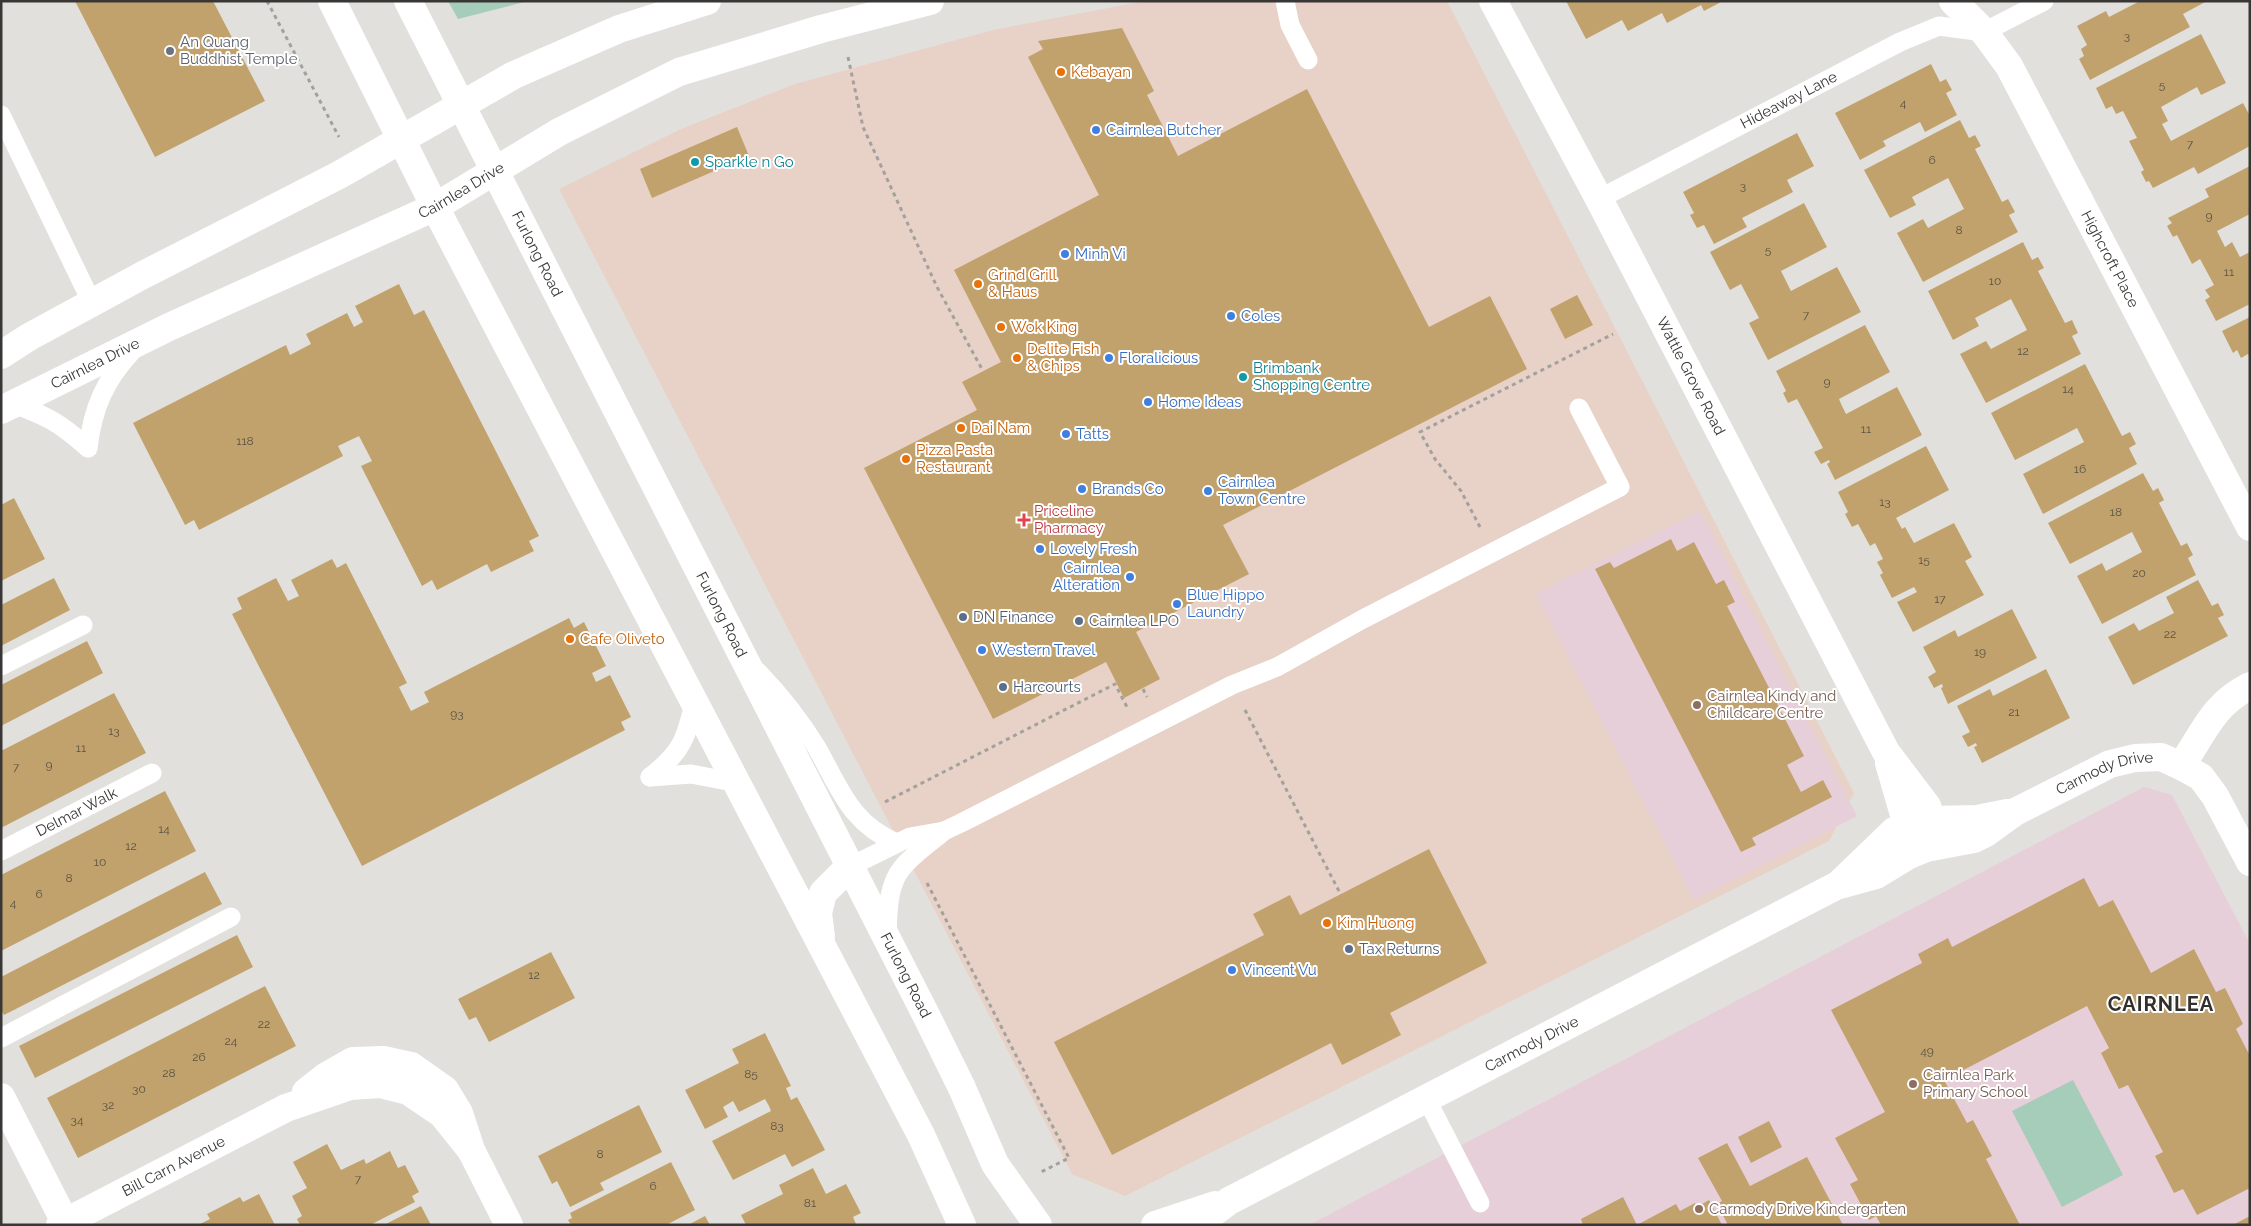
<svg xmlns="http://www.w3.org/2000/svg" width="2251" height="1226" font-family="Raleway,sans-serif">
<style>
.commercial{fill:#e8d1c6}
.education{fill:#e7cfda}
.green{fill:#a6ccba}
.building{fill:#c1a26d}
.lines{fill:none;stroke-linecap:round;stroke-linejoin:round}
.path{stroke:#a3a19e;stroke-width:3;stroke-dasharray:4 4;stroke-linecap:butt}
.lane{stroke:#fff;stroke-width:19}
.street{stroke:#fff;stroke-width:28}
.secondary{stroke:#fff;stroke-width:28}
.worship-dot{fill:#6b7280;stroke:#fff;stroke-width:2}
.food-dot{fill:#e8710a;stroke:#fff;stroke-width:2}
.shop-dot{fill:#3f7fe0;stroke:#fff;stroke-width:2}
.culture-dot{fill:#0f9aa8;stroke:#fff;stroke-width:2}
.health-dot{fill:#e0444e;stroke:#fff;stroke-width:2}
.service-dot{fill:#5c6f8a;stroke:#fff;stroke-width:2}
.education-dot{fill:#8d6e63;stroke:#fff;stroke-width:2}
.labels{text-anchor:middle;stroke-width:4;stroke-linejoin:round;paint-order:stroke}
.number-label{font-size:12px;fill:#5a5243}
.worship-label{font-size:15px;fill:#5b616d;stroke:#fff;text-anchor:start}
.food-label{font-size:15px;fill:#c56008;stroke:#fff;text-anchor:start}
.street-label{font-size:15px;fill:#383735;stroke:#fff}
.shop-label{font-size:15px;fill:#366cbe;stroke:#fff;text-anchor:start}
.culture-label{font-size:15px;fill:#0d838f;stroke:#fff;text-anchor:start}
.health-label{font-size:15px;fill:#be3a42;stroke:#fff;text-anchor:start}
.service-label{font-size:15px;fill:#4e5e75;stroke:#fff;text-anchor:start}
.education-label{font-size:15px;fill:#785e54;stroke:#fff;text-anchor:start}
.district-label{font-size:20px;font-weight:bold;letter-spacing:1px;fill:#32302c;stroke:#fff}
</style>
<rect width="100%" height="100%" fill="#e2e0dc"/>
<!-- commercial -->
<path class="commercial" d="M1145,1H1447L1854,793L1829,841L1125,1196L1072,1174L559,189L681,129L795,84L993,30Z"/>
<!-- education -->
<path class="education" d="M1700,511L1857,816L1694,900L1536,594Z
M2144,787L2172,795L2250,944V1225H1309Z"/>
<!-- green -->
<path class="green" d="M448,1H528L458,19Z
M2073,1080L2123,1175L2062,1207L2012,1111Z"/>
<!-- building -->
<path class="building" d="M75,1H213L265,101L155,157Z
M1566,1H1723L1704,11L1701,5L1667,23L1662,13L1628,31L1622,20L1586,39Z
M2140,1H2207L2183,14L2190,27L2090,80L2079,59L2084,56L2081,49L2087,45L2077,26L2106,11L2109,17Z
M1122,28L1154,91L1147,95L1178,156L1307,89L1429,327L1490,296L1527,369L1223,525L1249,574L1136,632L1160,679L1124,698L1106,662L993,719L864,468L977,410L962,382L1001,362L954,270L1099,195L1028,57L1043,49L1038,41Z
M2201,34L2226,83L2201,95L2197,87L2161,107L2168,121L2162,124L2171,141L2243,103L2250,116V146L2198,174L2194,167L2153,188L2149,181L2146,182L2141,172L2144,170L2129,141L2137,138L2123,111L2116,114L2112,106L2106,109L2096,88Z
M1931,64L1940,82L1946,79L1952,90L1946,93L1957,115L1925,132L1920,122L1883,141L1886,146L1860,160L1835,113Z
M1960,120L1969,138L1975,135L1981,146L1975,149L2002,202L2008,199L2015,212L2009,215L2018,232L1923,282L1897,233L1923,219L1928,228L1964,209L1948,178L1912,197L1916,205L1890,218L1864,170Z
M737,127L749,156L652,198L640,169Z
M1797,133L1814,166L1787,180L1793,192L1742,218L1747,227L1714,244L1704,225L1697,228L1690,215L1694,213L1683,192Z
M2250,166V214L2217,231L2225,247L2232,242L2240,257L2250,252V304L2216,321L2205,300L2210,297L2205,290L2214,285L2200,259L2192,264L2177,235L2173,237L2167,226L2172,223L2168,218L2209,197L2205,189Z
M1804,203L1827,247L1781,271L1791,291L1837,267L1861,312L1768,360L1749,323L1759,318L1741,284L1730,290L1710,252Z
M2023,242L2032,260L2038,257L2044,268L2038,271L2065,323L2072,320L2078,333L2072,336L2081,354L1986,403L1960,354L1986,341L1991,349L2027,330L2011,299L1975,318L1979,326L1953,340L1928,291Z
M399,284L414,315L424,310L539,536L529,541L534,551L491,572L487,564L437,590L432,580L422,586L361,466L372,461L359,436L338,446L343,456L199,530L194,520L185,525L133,423L286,345L290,355L311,344L306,334L347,313L354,327L363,322L355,306Z
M1577,295L1593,325L1565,339L1550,309Z
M2250,317V357L2248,354L2241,358L2237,350L2233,353L2222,331Z
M1865,325L1890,372L1839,399L1842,406L1846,414L1897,387L1922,435L1835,480L1827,464L1830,462L1829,460L1821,464L1814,452L1823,448L1797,399L1788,403L1783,393L1786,391L1776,371Z
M2085,364L2122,436L2130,432L2136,444L2129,448L2137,464L2043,514L2023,474L2084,442L2077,428L2015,460L1991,413Z
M1926,446L1949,490L1896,518L1902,529L1905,527L1914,543L1954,523L1972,557L1965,561L1984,595L1913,632L1897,602L1917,592L1914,587L1892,598L1880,575L1883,573L1877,562L1883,559L1875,543L1870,546L1858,524L1852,527L1845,514L1848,512L1838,492Z
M2143,473L2153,491L2158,488L2164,500L2159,503L2181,546L2187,543L2193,555L2188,558L2196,575L2102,624L2077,576L2102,563L2106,571L2142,552L2132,532L2070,564L2048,523Z
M14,498L45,559L1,581V505Z
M1671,539L1677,551L1694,542L1716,584L1724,580L1735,602L1727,606L1804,756L1787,765L1801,792L1823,780L1832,797L1752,838L1756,845L1741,852L1595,569L1610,562L1614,568Z
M332,559L337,568L346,563L407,683L399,687L411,711L429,702L424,692L569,618L574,628L584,622L606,666L592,673L596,682L610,675L631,717L621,722L625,730L362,866L232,614L242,609L237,598L276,578L288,601L299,596L291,580Z
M54,578L70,610L1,646V605Z
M2198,580L2212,606L2218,603L2224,615L2218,618L2228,636L2133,685L2108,637L2134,623L2139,631L2174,613L2166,597Z
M2012,609L2037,658L1948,704L1941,688L1943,687L1942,684L1934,688L1928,677L1936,672L1923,647L1955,630L1958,637Z
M87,641L103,673L1,726V685Z
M2046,669L2070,718L1982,763L1974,747L1977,746L1976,743L1968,747L1962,736L1970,732L1957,706L1990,689L1993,696Z
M114,693L146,753L1,828V751Z
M165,791L196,851L1,951V875Z
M1429,849L1487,963L1390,1013L1401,1035L1342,1065L1331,1043L1112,1155L1054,1042L1264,935L1253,914L1290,895L1300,915Z
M205,872L222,904L4,1015L1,1010V977Z
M2084,878L2099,907L2113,900L2151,973L2194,949L2216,992L2225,988L2243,1024L2236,1029L2250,1056V1188L2197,1215L2183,1189L2174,1193L2155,1156L2163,1152L2128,1085L2119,1089L2101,1053L2109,1048L2087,1006L1944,1080L1967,1123L1973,1120L1992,1156L1986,1159L2020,1225H1881L1876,1216L1869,1220L1850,1184L1858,1180L1835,1138L1885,1112L1831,1010L1922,963L1918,954L1948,938L1952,947Z
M237,935L253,967L35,1078L19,1046Z
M551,952L575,998L489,1042L476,1017L469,1020L458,999Z
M265,986L296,1046L78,1158L47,1098Z
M765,1033L791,1086L786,1088L791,1100L797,1097L825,1150L792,1167L785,1154L733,1180L712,1141L771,1111L769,1106L765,1099L739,1112L733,1101L723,1107L728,1117L705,1129L685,1090L739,1063L732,1049Z
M639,1105L662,1152L600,1183L604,1190L570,1207L557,1181L552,1184L538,1156Z
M1769,1121L1782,1147L1751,1163L1738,1137Z
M1727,1143L1750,1186L1807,1157L1843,1225H1728L1717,1204L1722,1201L1698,1158Z
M327,1144L341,1170L364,1159L366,1164L390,1151L398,1168L405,1165L419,1192L412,1196L415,1202L370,1225H300L297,1219L302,1216L292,1196L307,1188L293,1162Z
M671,1162L695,1210L666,1225H571L568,1220L572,1218L570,1213Z
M813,1168L826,1194L846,1184L861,1213L853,1217L856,1224L746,1225L741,1215L783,1194L779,1185Z
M259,1194L275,1225H198L210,1219L207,1214L240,1197L243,1202Z
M1623,1197L1637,1225L1676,1204L1680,1211L1695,1203L1697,1207L1709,1200L1722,1225H1583L1581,1219Z
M421,1206L431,1225H384Z
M705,1216L710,1225H688Z
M2250,1216V1225H2233Z"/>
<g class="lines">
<!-- path -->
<path class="path" d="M267,1L339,137
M848,57L863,127L937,287L983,371
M1480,527L1461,491L1435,459L1420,432L1613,334
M1143,689L1147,697
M1245,710L1341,895
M885,802L1115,684L1127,707
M927,883L1069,1158L1041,1172"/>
<!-- lane -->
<g class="lane">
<path d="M1285,1L1290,25L1308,60"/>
<path d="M1,115L92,303"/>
<path id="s1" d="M1599,199L1900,42L1939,26L1984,32L2044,1"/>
<path d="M14,404C49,417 60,423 88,448"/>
<path d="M88,448C93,407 105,380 133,350"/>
<path d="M1,666L83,625"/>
<path d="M758,672C782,697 799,718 817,748C840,789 851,824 897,843"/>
<path d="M650,777C682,752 686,739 695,700"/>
<path d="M650,777L691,774L738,783"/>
<path id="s2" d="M1,851L152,773"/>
<path d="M849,867L910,837L944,831L961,823L1232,685L1277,667L1363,619L1620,487L1579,408"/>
<path d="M887,936C888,914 887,886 902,868C913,854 930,843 944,831"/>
<path d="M1,1038L231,917"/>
<path d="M1426,1098L1480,1203"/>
</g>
<!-- street -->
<g class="street">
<path id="s3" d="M1493,1L1599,199L1886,752L1927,806L1932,820L1926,848"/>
<path id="s4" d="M1953,1L1984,32L2009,66L2250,527"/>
<path d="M1889,763L1907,825L1917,839"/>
<path d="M2181,766C2204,733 2212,705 2250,686"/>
<path d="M1839,884L1894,831L1907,825L1932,820L1977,819L2007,813"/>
<path d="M306,1092L325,1077L353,1061L383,1060L411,1066L445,1090L459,1113L471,1150L509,1225"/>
<path d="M1,1097L65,1222"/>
<path id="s5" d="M60,1225L286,1108L350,1086L380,1084L408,1091L442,1114L471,1150"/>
<path d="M1155,1225L1215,1205"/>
<path id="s6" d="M1197,1225L1229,1201L1836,886L1876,875L1909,855L1926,848L1974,839L1986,833L2015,812L2110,764L2135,758L2161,757L2181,766L2201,777L2215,796L2250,862"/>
</g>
<!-- secondary -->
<g class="secondary">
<path d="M332,1L435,207L921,1135L962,1225"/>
<path id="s7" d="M408,1L925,1013L962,1088L995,1164L1038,1225"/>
<path d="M1,355L29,337L143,275L339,175L514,75L619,29L707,1"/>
<path id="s8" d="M1,410L169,327L435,207L559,132L679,72L821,29L930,1"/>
<path d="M821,937L818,913L823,893L849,867"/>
</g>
</g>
<!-- markers -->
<circle class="worship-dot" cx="170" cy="51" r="5"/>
<g class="food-dot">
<circle cx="1061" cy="72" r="5"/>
<circle cx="978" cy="284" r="5"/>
<circle cx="1001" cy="327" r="5"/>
<circle cx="1017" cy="358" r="5"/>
<circle cx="961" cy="428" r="5"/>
<circle cx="906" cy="459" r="5"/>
<circle cx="570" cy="639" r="5"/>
<circle cx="1327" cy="923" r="5"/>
</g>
<g class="shop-dot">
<circle cx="1096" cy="130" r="5"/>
<circle cx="1065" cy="254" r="5"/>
<circle cx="1231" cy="316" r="5"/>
<circle cx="1109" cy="358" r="5"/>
<circle cx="1148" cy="402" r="5"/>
<circle cx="1066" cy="434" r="5"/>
<circle cx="1082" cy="489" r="5"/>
<circle cx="1208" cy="491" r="5"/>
<circle cx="1040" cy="549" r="5"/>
<circle cx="1130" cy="577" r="5"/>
<circle cx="1177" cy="604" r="5"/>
<circle cx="982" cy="650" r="5"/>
<circle cx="1232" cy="970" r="5"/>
</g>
<g class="culture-dot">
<circle cx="695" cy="162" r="5"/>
<circle cx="1243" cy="377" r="5"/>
</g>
<path class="health-dot" d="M1021.5 512.5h5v5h5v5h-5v5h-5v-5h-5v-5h5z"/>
<g class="service-dot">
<circle cx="963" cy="617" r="5"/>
<circle cx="1079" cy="621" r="5"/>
<circle cx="1003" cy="687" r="5"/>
<circle cx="1349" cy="949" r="5"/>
</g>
<g class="education-dot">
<circle cx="1697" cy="705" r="5"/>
<circle cx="1913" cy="1084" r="5"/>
<circle cx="1699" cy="1209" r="5"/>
</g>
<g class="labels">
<!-- number labels -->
<g class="number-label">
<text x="2127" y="40">3</text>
<text x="2162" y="89">5</text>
<text x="1903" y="107">4</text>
<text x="2190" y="148">7</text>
<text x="1932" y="164">6</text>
<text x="1743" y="190">3</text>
<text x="2209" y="220">9</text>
<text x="1959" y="234">8</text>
<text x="1768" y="254">5</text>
<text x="2229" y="276">11</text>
<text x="1995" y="285">10</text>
<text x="1806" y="319">7</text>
<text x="2023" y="355">12</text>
<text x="1827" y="386">9</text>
<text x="2068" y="393">14</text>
<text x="1866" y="433">11</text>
<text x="245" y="445">118</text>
<text x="2080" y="473">16</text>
<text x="1885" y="506">13</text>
<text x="2116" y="516">18</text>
<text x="1924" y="564">15</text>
<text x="2139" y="577">20</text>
<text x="1940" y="603">17</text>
<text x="2170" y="638">22</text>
<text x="1980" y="656">19</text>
<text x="2014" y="716">21</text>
<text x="457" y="718">93</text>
<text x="114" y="735">13</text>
<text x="81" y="752">11</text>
<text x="49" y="769">9</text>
<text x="16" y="771">7</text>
<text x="164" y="833">14</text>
<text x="131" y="850">12</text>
<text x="100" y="866">10</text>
<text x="69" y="882">8</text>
<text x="39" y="898">6</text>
<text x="13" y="907">4</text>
<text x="534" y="979">12</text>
<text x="264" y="1028">22</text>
<text x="231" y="1045">24</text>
<text x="1927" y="1055">49</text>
<text x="199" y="1061">26</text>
<text x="169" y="1077">28</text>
<text x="751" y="1078">85</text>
<text x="139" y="1093">30</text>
<text x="108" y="1109">32</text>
<text x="77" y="1124">34</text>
<text x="777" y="1130">83</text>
<text x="600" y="1158">8</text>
<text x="358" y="1183">7</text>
<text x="653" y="1190">6</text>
<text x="810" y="1207">81</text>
</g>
<!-- worship labels -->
<g class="worship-label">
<text x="180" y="47">An Quang<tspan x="180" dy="17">Buddhist Temple</tspan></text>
</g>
<!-- food labels -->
<g class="food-label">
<text x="1071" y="77">Kebayan</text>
<text x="988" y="280">Grind Grill<tspan x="988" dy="17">&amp; Haus</tspan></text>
<text x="1011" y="332">Wok King</text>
<text x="1027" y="354">Delite Fish<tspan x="1027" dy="17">&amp; Chips</tspan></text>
<text x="971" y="433">Dai Nam</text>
<text x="916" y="455">Pizza Pasta<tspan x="916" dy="17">Restaurant</tspan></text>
<text x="580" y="644">Cafe Oliveto</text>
<text x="1337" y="928">Kim Huong</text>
</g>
<!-- street labels -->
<g class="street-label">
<text dy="5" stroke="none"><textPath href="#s1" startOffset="214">Hideaway Lane</textPath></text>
<text dy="5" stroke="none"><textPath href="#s8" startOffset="510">Cairnlea Drive</textPath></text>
<text dy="5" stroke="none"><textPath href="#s7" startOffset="284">Furlong Road</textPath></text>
<text dy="5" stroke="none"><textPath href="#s4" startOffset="304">Highcroft Place</textPath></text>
<text dy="5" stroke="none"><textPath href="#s8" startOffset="105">Cairnlea Drive</textPath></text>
<text dy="5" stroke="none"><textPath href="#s3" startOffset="424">Wattle Grove Road</textPath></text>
<text dy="5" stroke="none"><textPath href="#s7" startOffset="689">Furlong Road</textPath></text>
<text dy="5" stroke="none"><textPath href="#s6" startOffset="1019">Carmody Drive</textPath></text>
<text dy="5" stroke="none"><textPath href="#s2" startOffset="85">Delmar Walk</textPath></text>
<text dy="5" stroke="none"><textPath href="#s7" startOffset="1094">Furlong Road</textPath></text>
<text dy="5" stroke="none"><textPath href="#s6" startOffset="381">Carmody Drive</textPath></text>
<text dy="5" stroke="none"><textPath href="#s5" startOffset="128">Bill Carn Avenue</textPath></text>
</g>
<!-- shop labels -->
<g class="shop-label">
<text x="1106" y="135">Cairnlea Butcher</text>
<text x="1075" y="259">Minh Vi</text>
<text x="1241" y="321">Coles</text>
<text x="1119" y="363">Floralicious</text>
<text x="1158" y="407">Home Ideas</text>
<text x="1076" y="439">Tatts</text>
<text x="1218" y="487">Cairnlea<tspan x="1218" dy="17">Town Centre</tspan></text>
<text x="1092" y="494">Brands Co</text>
<text x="1050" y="554">Lovely Fresh</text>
<text x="1120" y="573" text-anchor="end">Cairnlea<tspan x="1120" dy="17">Alteration</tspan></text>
<text x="1187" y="600">Blue Hippo<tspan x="1187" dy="17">Laundry</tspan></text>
<text x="992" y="655">Western Travel</text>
<text x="1242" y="975">Vincent Vu</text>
</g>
<!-- culture labels -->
<g class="culture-label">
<text x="705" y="167">Sparkle n Go</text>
<text x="1253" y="373">Brimbank<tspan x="1253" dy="17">Shopping Centre</tspan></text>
</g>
<!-- health labels -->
<g class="health-label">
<text x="1034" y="516">Priceline<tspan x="1034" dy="17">Pharmacy</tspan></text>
</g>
<!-- service labels -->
<g class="service-label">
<text x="973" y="622">DN Finance</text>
<text x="1089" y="626">Cairnlea LPO</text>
<text x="1013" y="692">Harcourts</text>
<text x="1359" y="954">Tax Returns</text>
</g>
<!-- education labels -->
<g class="education-label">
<text x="1707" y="701">Cairnlea Kindy and<tspan x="1707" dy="17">Childcare Centre</tspan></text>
<text x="1923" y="1080">Cairnlea Park<tspan x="1923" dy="17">Primary School</tspan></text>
<text x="1709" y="1214">Carmody Drive Kindergarten</text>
</g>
<!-- district labels -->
<g class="district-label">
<text x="2161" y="1011">CAIRNLEA</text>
</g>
</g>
<!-- border -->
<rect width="2251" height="1226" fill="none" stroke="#383735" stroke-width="5"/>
</svg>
